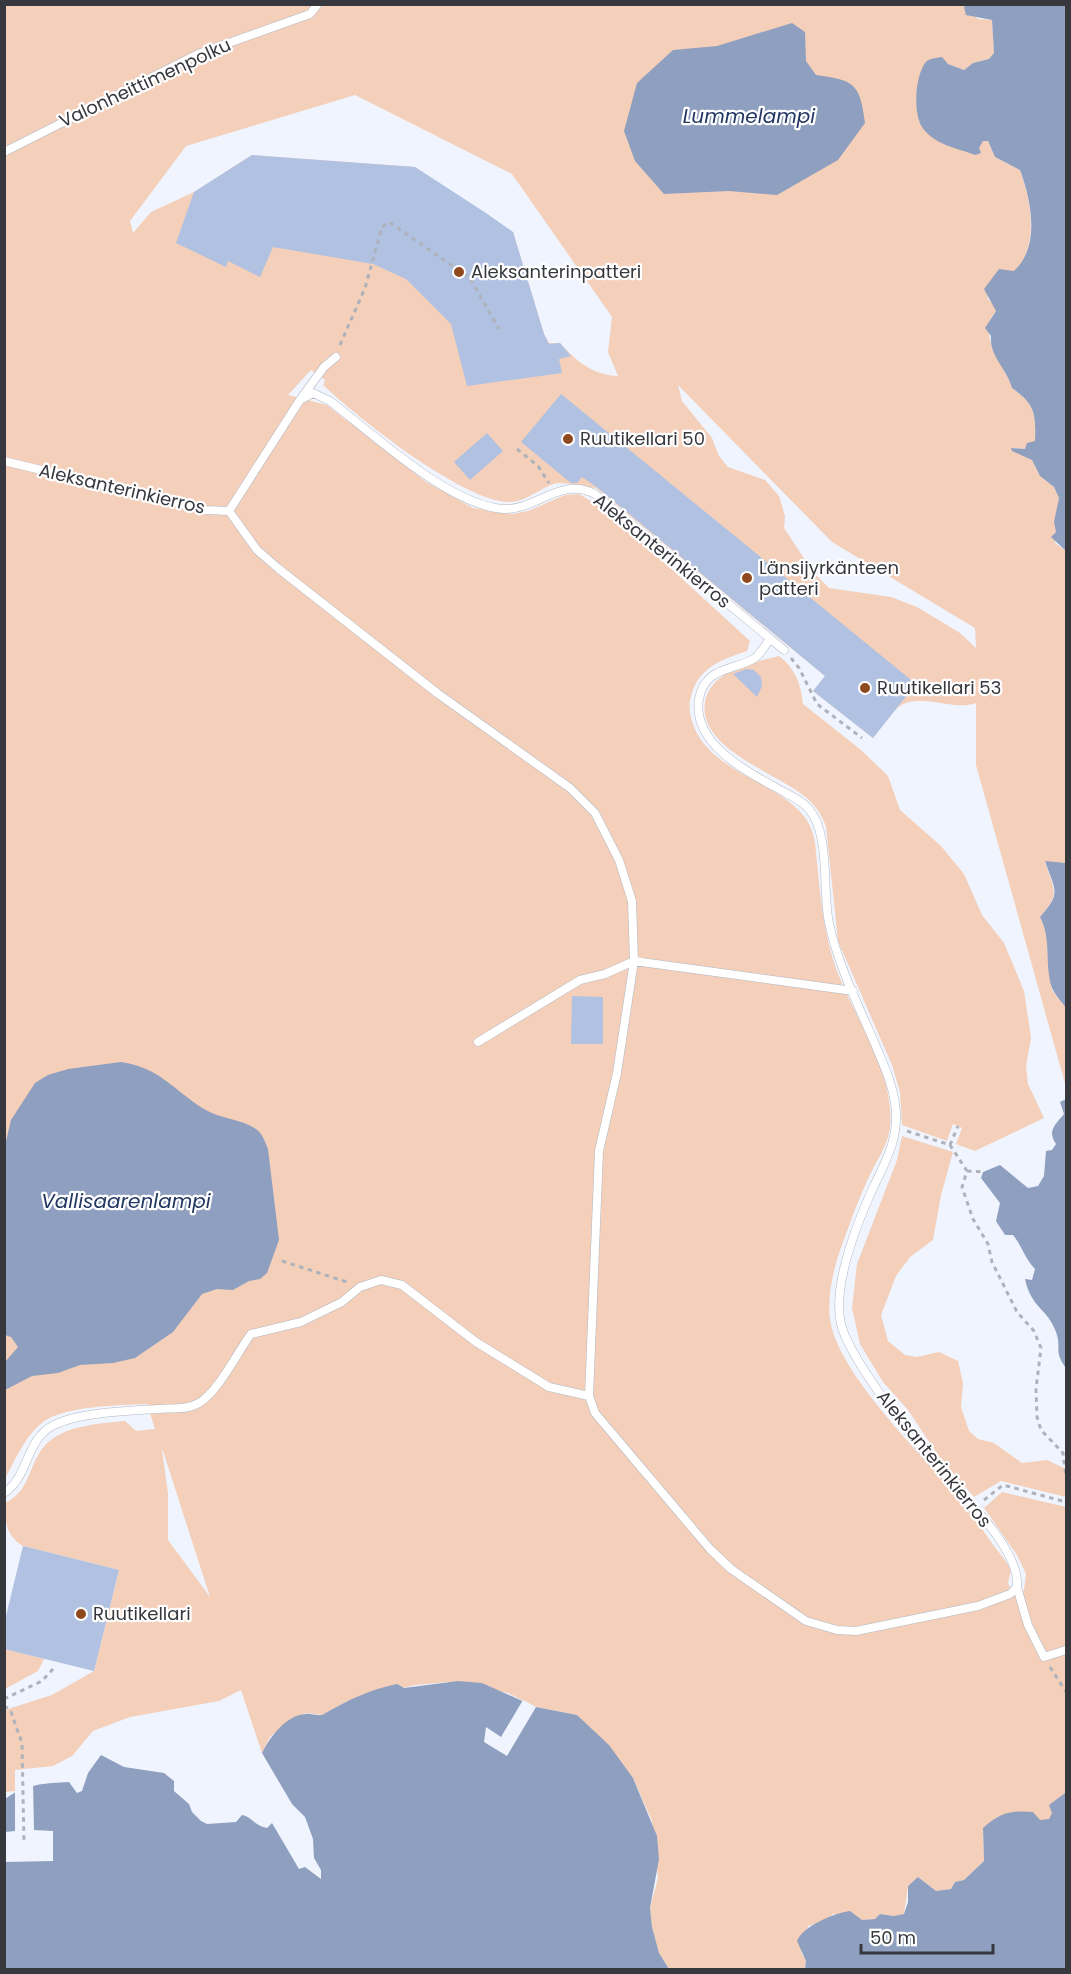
<svg xmlns="http://www.w3.org/2000/svg" width="1071" height="1974" font-family="Poppins,sans-serif">
<style>
.green{fill:#f4cfba;fill-rule:evenodd}
.water{fill:#8f9fbf}
.pier{fill:#eff4fe}
.building{fill:#b0c1e2}
.lines{fill:none;stroke-linecap:round;stroke-linejoin:round}
.lane-casing{stroke:#b1b8c3;stroke-width:9}
.path{stroke:#aeb2bb;stroke-width:3;stroke-dasharray:4.5 4.5;stroke-linecap:butt}
.lane{stroke:#fff;stroke-width:8}
.poi-dot{fill:#8e4a1e;stroke:#fff;stroke-width:2}
.labels{text-anchor:middle;stroke-width:4.5;stroke-linejoin:round;paint-order:stroke}
.street-label{font-size:18px;fill:#36383d;stroke:#fff}
.poi-label{font-size:18px;fill:#36383d;stroke:#fff;text-anchor:start}
.water-label{font-size:20px;font-style:italic;fill:#233763;stroke:#fff}
</style>
<rect width="100%" height="100%" fill="#eff4fe"/>
<!-- green -->
<path class="green" d="M967,4L965,7L978,19L992,20L994,53L989,59L973,63L964,70L948,64L918,82C918,140 926,136 975,155L983,140L988,141L995,157L1020,170C1030,199 1037,232 1023,261C1016,274 998,287 987,298L994,305L996,311C975,336 1005,364 1012,388C1035,404 1036,414 1035,442L1025,449L1011,448L1032,460L1040,476L1054,487L1059,498L1055,543L1066,551V863L1045,862C1054,890 1061,893 1040,917L1047,931L1048,961L1052,990L1066,1008V1087L976,765V703C951,712 920,690 897,708C888,716 880,729 873,738L813,691L825,676L596,488C584,487 571,483 559,483C544,484 527,503 508,502C461,500 358,418 323,385L325,380L311,370L288,395L327,405L426,482L473,508L512,514L528,511L565,495L579,494L609,512L750,641L747,651C721,660 699,667 691,696C688,707 690,716 694,727C717,783 808,784 815,843C820,889 822,933 839,976C856,1018 886,1063 890,1108C893,1141 881,1151 868,1179C858,1200 850,1223 842,1245C834,1266 827,1296 830,1319C837,1373 923,1456 959,1498C976,1518 988,1540 1005,1560L1011,1570L1008,1583L1015,1597L1024,1590L1026,1574L1017,1555L984,1508L1002,1492L1066,1507V1794L1065,1793L1049,1819L983,1829L984,1861L964,1880L955,1882L951,1889L936,1891L918,1877L908,1886L904,1914L894,1916L880,1914L875,1919L862,1920L833,1914L823,1922L808,1926L801,1952L806,1961L805,1969H669L659,1953L652,1927L650,1908L658,1878L652,1821L633,1778L577,1715L536,1707L508,1693L447,1682L415,1685L347,1701L323,1715L306,1713L290,1720L270,1737L262,1753L241,1690L219,1701L130,1717L93,1731L72,1756L53,1766L15,1770V1791L5,1792V1710L52,1695L94,1671L119,1570L23,1546C6,1536 5,1522 5,1503C29,1491 27,1472 40,1452C57,1425 97,1424 125,1421L136,1431L155,1429L147,1404C121,1405 64,1406 43,1422C25,1436 15,1460 5,1479L4,5ZM355,95L512,174L612,317L608,352L618,376C593,375 577,362 560,343H549L544,334L513,232L415,167L252,155L194,192L151,212L133,233L130,221L186,146ZM678,385L832,542L975,628L976,648L960,633L917,607L891,597L829,588L813,572L784,528L785,516L779,496L765,480L728,467L719,456L712,438L682,401ZM162,1450L163,1451L210,1597L168,1540V1493Z
M779,656C795,668 801,684 803,704L861,750L888,776L900,810L941,846L964,874L982,915L1004,943L1024,991L1031,1038L1026,1066L1028,1084L1044,1118L975,1151L956,1144L962,1128L953,1124L947,1141L902,1125L900,1092L892,1065L838,941L826,826C822,817 818,809 811,802C785,775 697,751 705,702C711,670 751,663 779,656Z
M902,1136L953,1152L941,1195L933,1240L910,1257L896,1276L881,1315L888,1341L905,1355L917,1357L939,1352L958,1361L963,1383L961,1407L969,1431L978,1439L994,1443L1022,1463L1047,1460L1066,1469V1497L1001,1481L974,1497L940,1458L908,1410L883,1382L860,1344L852,1308L857,1264L897,1160Z
M5,1649L44,1659L38,1671L5,1689Z"/>
<!-- water -->
<path class="water" d="M967,4L1066,5V551L1051,537L1056,532L1054,522L1059,498L1054,487L1040,476L1032,460L1012,451L1011,448L1025,449L1027,443L1035,441C1036,414 1035,404 1012,388C1007,369 989,356 991,336L985,328L996,311L984,289L999,269L1014,271C1041,246 1031,200 1020,170L995,157L988,141H983L979,148L981,153L975,155C957,148 934,145 922,127C913,113 915,77 925,63C929,58 936,58 942,57L948,64L964,70L973,63L989,59L994,53L992,20L966,15L964,7Z
M792,23L805,32L806,61L816,75C855,80 860,84 865,123L838,160L777,195L729,191L664,194L635,161L624,131L637,83L673,50L717,46Z
M1045,861L1066,863V1008C1062,1002 1055,995 1052,988C1044,964 1052,939 1040,917C1062,892 1055,891 1045,861Z
M121,1062C161,1068 173,1090 204,1109C220,1119 242,1119 256,1129C263,1134 265,1142 268,1149L279,1240L267,1273L260,1279L249,1281L233,1290L217,1289L202,1294L173,1332L135,1358L113,1363L80,1365L58,1373L32,1376L5,1390V1362L18,1347L11,1337L5,1335L4,1150L11,1120L35,1083L48,1075L68,1069Z
M1066,1099V1368C1053,1351 1062,1348 1056,1332C1048,1309 1031,1308 1025,1279L1032,1280L1035,1269C1025,1259 1022,1246 1013,1235H1005L996,1221L1000,1203L981,1178L983,1172L1000,1165L1028,1188L1038,1186L1044,1176L1046,1151L1052,1150L1056,1144C1047,1131 1055,1125 1064,1114L1060,1102Z
M458,1681L482,1683L536,1707L577,1715L609,1745L633,1778L657,1836L659,1859L650,1908L652,1927L659,1953L669,1969H5L4,1800C23,1784 46,1783 69,1782L77,1793L82,1791L88,1773L101,1755L124,1767L164,1773L174,1781V1791L189,1804L192,1812L201,1821L207,1824L236,1822L242,1815C252,1817 255,1826 267,1828L272,1823L299,1869L305,1867L321,1879V1870L314,1858L313,1839L305,1817L292,1804L262,1753C270,1737 286,1715 306,1714C311,1713 319,1717 324,1714C346,1701 371,1689 397,1684L404,1688Z
M1065,1793L1066,1969H805L806,1961L797,1941C803,1926 834,1913 850,1911L862,1920L875,1919L880,1914L894,1916L904,1914L908,1902V1886L918,1877L936,1891L951,1889L955,1882L964,1880L984,1861L983,1828C1000,1813 1010,1810 1033,1812L1040,1820L1049,1819L1052,1813L1049,1805Z"/>
<!-- pier -->
<path class="pier" d="M523,1700L536,1707L507,1756L484,1742L486,1727L501,1737Z
M33,1782L34,1830L53,1831V1861L5,1862V1832L15,1831V1787Z"/>
<!-- building -->
<path class="building" d="M252,155L415,167L486,213L513,232L544,334L549,344L560,343L571,356L559,359L562,373L467,386L451,324L406,279L373,264L273,247L260,277L228,261L226,267L176,243L194,192Z
M561,394L916,684L873,738L813,691L825,676L599,489L582,477L577,483H571L521,442Z
M487,433L503,451L470,480L454,462Z
M746,669L754,670L761,677L762,686L757,697L733,674Z
M572,996L603,997V1044H571Z
M23,1546L119,1570L94,1671L4,1649V1624Z"/>
<g class="lines">
<!-- lane casing -->
<g class="lane-casing">
<path id="lane" d="M4,152L198,54L310,14L318,4
M302,397L324,367L336,357
M4,461L206,510L229,511
M229,511L257,550L279,569L437,693L570,788L595,813L619,860L632,901L634,961L617,1073L599,1151L589,1396
M229,511L300,400L313,393L330,401C373,434 450,506 504,509C537,510 561,476 595,494L784,650
M478,1042L580,980L605,974L634,961L853,991
M4,1493C30,1476 25,1439 54,1425C79,1412 130,1411 158,1409C171,1408 187,1410 199,1403C218,1392 237,1353 251,1334L301,1322L342,1302L360,1287L381,1280L402,1285L476,1342L549,1387L589,1396L595,1413L710,1549L731,1569L806,1621L837,1630L856,1631L978,1606L1010,1594L1017,1587C1021,1546 952,1486 927,1456C905,1429 848,1355 841,1324C832,1286 857,1223 873,1188C887,1159 900,1136 895,1103C892,1082 883,1064 875,1044C858,1005 838,965 829,923C822,891 831,833 808,808C799,798 786,794 775,787C743,770 692,742 699,699C705,666 734,671 755,658C761,653 765,646 769,640
M1017,1587L1028,1625L1044,1657L1066,1650"/>
</g>
<!-- path -->
<path class="path" d="M340,345L365,288L382,227L389,222L470,278L499,329
M517,449L538,466L549,483
M791,658L799,668L817,704L862,738
M907,1131L950,1145L967,1171L962,1187L973,1219L988,1244L992,1262L1017,1312L1034,1331L1041,1348L1036,1389L1037,1417L1041,1430L1063,1453L1066,1477
M950,1145L958,1126
M967,1171L983,1172
M282,1261L347,1282
M984,1500L1003,1485L1066,1502
M1050,1667L1066,1692
M4,1699L42,1681L53,1669
M4,1706L10,1709L22,1743L24,1843"/>
<!-- lane -->
<use href="#lane" class="lane"/>
</g>
<!-- markers -->
<g class="poi-dot">
<circle cx="459" cy="272" r="6"/>
<circle cx="568" cy="439" r="6"/>
<circle cx="747" cy="578" r="6"/>
<circle cx="865" cy="688" r="6"/>
<circle cx="81" cy="1614" r="6"/>
</g>
<g class="labels">
<!-- street labels -->
<g class="street-label">
<text transform="translate(145 83) rotate(-25)" y="6">Valonheittimenpolku</text>
<text transform="translate(122 489) rotate(13)" y="6">Aleksanterinkierros</text>
<text transform="translate(662 551) rotate(39)" y="6">Aleksanterinkierros</text>
<text transform="translate(934 1459) rotate(51)" y="6">Aleksanterinkierros</text>
</g>
<!-- poi labels -->
<g class="poi-label">
<text x="471" y="278">Aleksanterinpatteri</text>
<text x="580" y="445">Ruutikellari 50</text>
<text x="759" y="574">Länsijyrkänteen<tspan x="759" dy="21">patteri</tspan></text>
<text x="877" y="694">Ruutikellari 53</text>
<text x="93" y="1620">Ruutikellari</text>
</g>
<!-- water labels -->
<g class="water-label">
<text x="749" y="123">Lummelampi</text>
<text x="126" y="1208">Vallisaarenlampi</text>
</g>
</g>
<!-- border -->
<rect width="1071" height="1974" fill="none" stroke="#36383d" stroke-width="12"/>
<!-- scale -->
<path d="M861 1944v9h132v-9" fill="none" stroke="#36383d" stroke-width="3"/>
<text x="870" y="1944" font-size="18" fill="#36383d" stroke="#ffffff" stroke-width="4.5" paint-order="stroke">50 m</text>
</svg>
